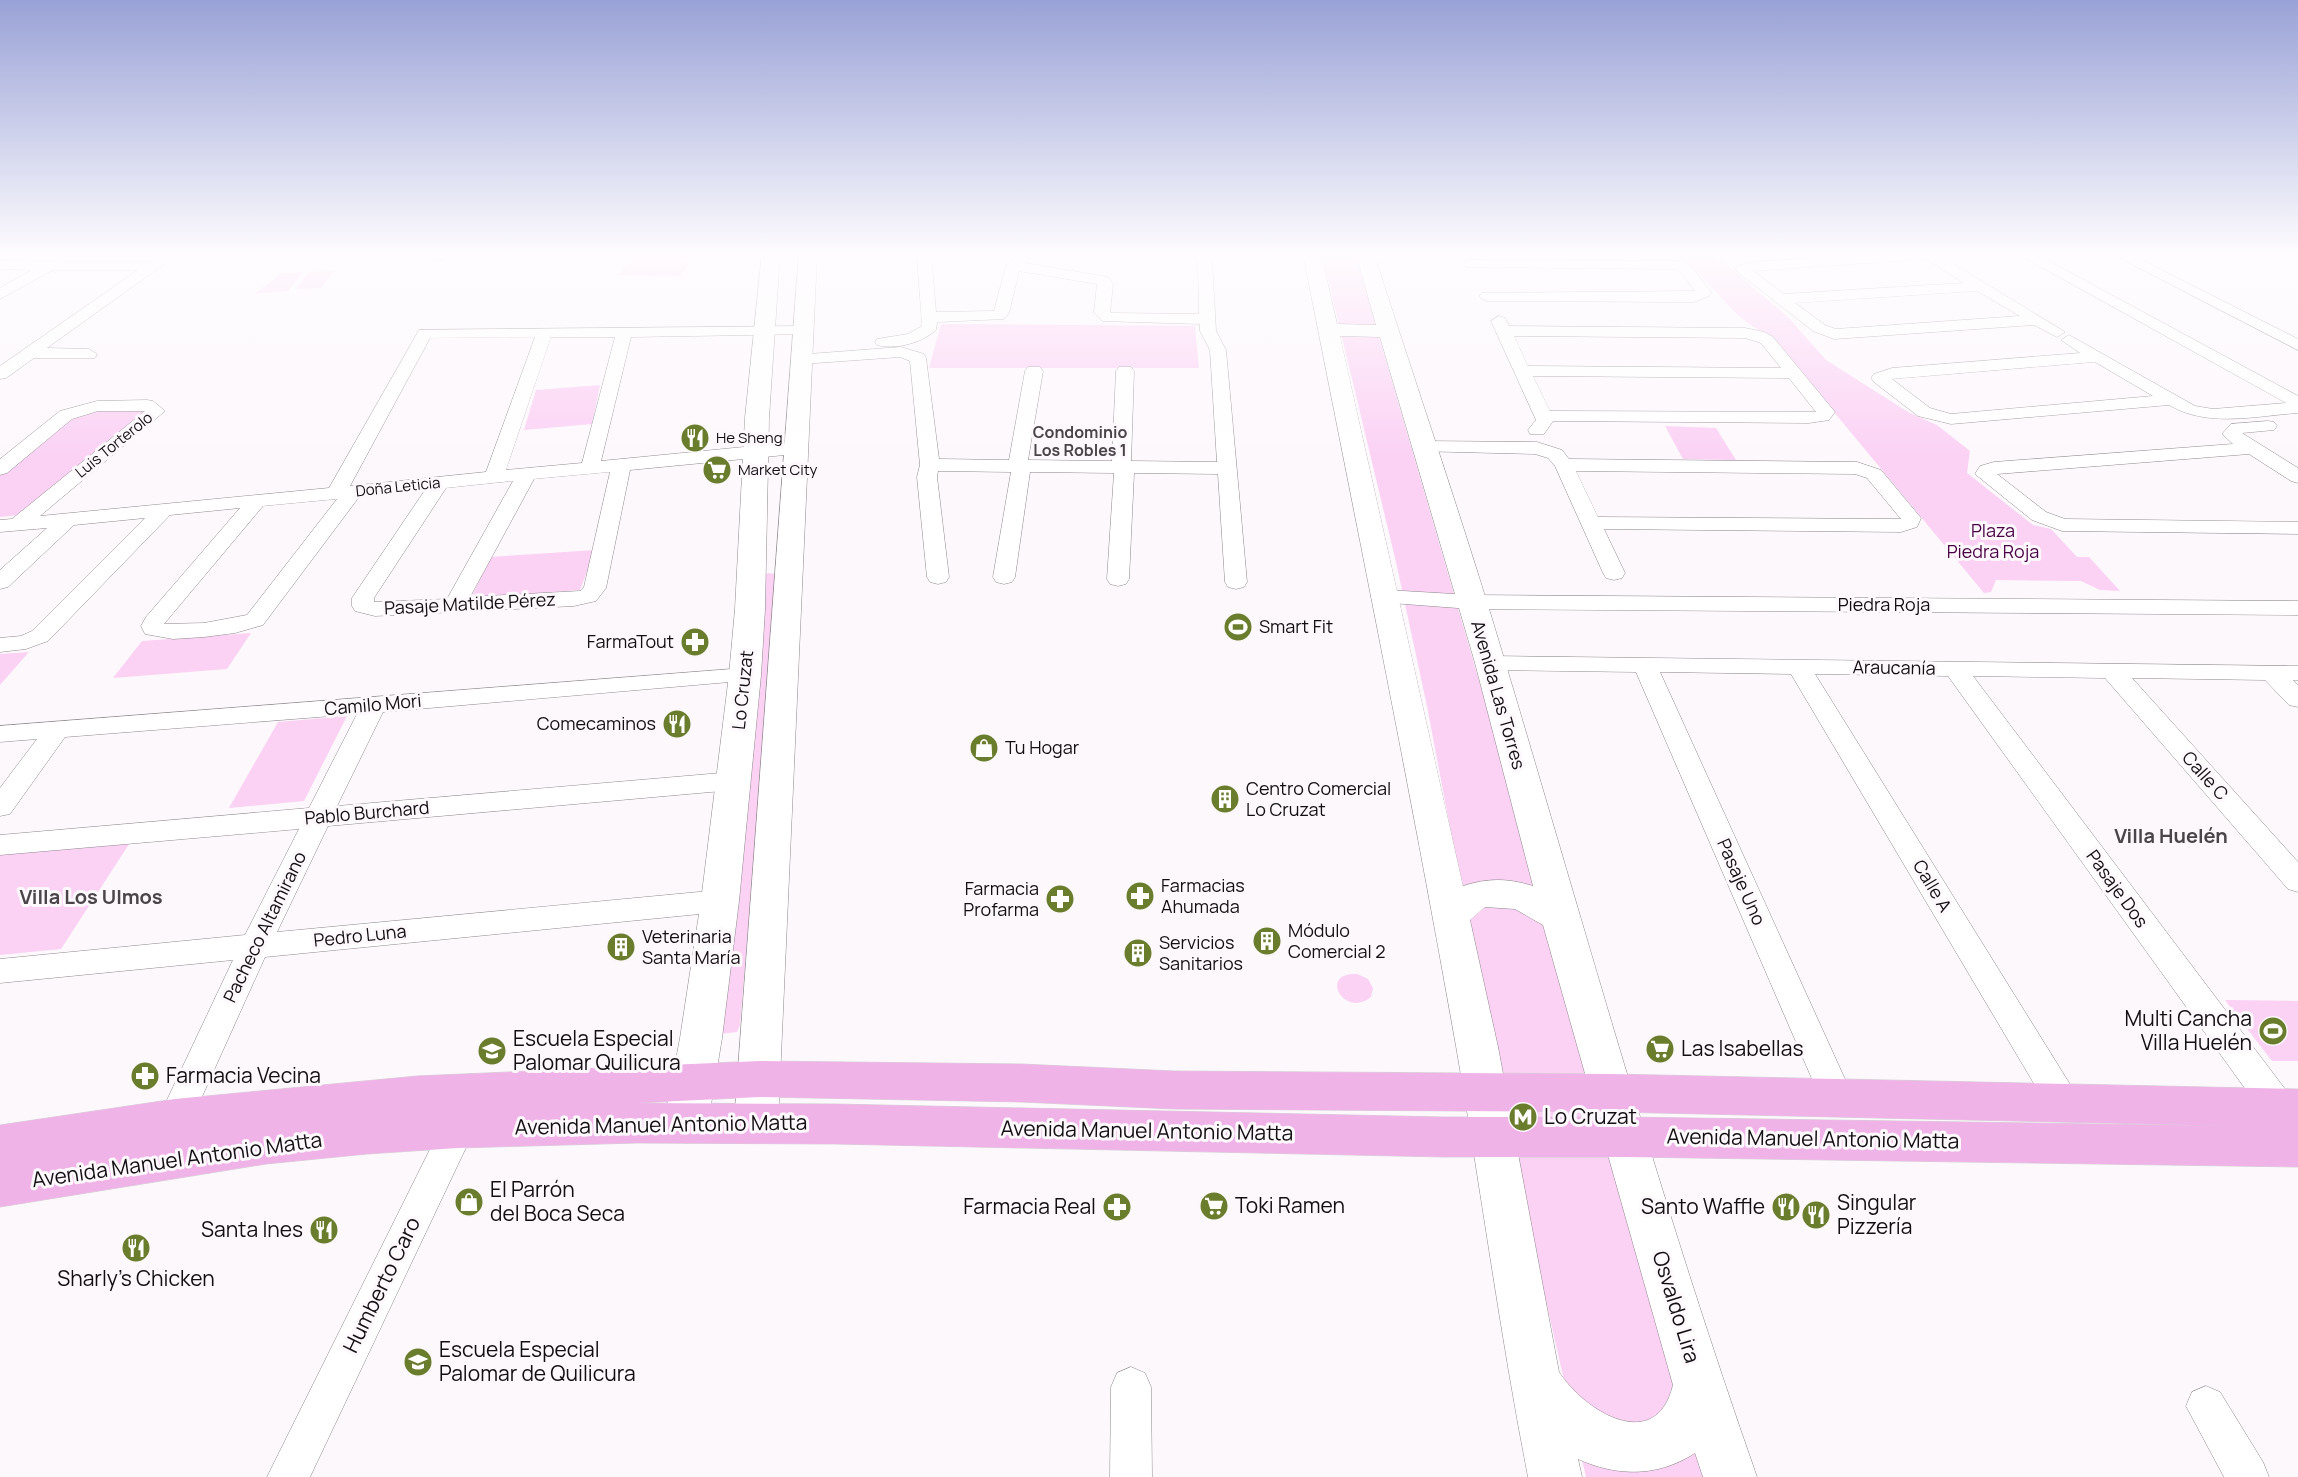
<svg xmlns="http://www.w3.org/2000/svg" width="2298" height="1477" font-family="Manrope,sans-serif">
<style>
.green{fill:#fbd1f4}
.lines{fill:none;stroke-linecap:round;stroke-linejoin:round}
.minor-casing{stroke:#8d898c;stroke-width:1}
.tertiary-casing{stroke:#8d898c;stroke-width:1}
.secondary-casing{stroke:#8d898c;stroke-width:1}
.primary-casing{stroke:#d4d4d4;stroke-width:1}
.minor{fill:#fff;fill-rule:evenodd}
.tertiary{fill:#fff;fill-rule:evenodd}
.secondary{fill:#fff;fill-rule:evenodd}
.primary{fill:#efb3e8;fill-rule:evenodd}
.labels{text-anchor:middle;stroke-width:6;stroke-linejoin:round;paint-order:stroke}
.far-poi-label{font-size:15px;fill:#110f11;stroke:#fdf8fc;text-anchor:start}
.far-street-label{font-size:15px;fill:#110f11;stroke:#fdf8fc}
.far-neighbourhood-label{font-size:16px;font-weight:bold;fill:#494548;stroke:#fdf8fc}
.park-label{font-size:18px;fill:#4b0046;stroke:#fdf8fc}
.street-label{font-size:18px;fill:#110f11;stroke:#fdf8fc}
.poi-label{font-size:18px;fill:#110f11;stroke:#fdf8fc;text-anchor:start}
.neighbourhood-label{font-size:20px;font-weight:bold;fill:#494548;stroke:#fdf8fc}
.near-poi-label{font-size:21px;fill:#110f11;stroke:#fdf8fc;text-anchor:start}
.near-street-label{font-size:21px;fill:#110f11;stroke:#fdf8fc}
</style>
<rect width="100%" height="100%" fill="#fdf8fc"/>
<!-- green -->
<path class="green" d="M1322,254H1355L1613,1142L1716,1477H1586L1509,1138L1427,706L1396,562Z
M1671,254H1714L1788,317L1826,360L1908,412L1937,425L1970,451L1967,473L2033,525L2051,529L2077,557H2089L2120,591L2100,590L2081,581L1996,580L1991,592L1984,593L1771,336C1735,321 1719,292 1692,267C1686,262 1678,258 1671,254Z
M630,261L691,262L680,276L618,275Z
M334,271L321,288L296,289L309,272Z
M303,272L288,291L255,294L281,273Z
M941,324L1195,326L1199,368H929Z
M600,385L592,424L524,430L536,390Z
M141,407L148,412L19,515L0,517V473L68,417L96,410Z
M1665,426L1716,428L1736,460L1683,459Z
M595,550L580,590L471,598L491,557Z
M768,573L775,574L770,673L740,1025L737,1032L719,1034L761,577Z
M251,633L227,669L113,678L142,641Z
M29,652L0,685V654Z
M347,716L304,801L229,808L278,722Z
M133,838L61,949L0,955V851Z
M1357,974L1368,979L1373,988L1371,997C1344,1019 1318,972 1357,974Z
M2225,1000L2298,1001V1061H2272Z"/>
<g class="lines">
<!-- minor casing -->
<g class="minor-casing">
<path id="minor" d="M161,254H178L47,348L89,349L97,354L95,358H34L6,378L0,379V366L138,270H53L0,299V288L32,270L0,269V261L151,262Z
M434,254H448L444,260H434L432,257Z
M917,254H931L936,312L994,311L1006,266L1018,254H1032L1025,263L1108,277L1113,284L1110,312L1112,313L1199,314L1198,262L1189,254C1198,254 1206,252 1212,261L1216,331L1226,350L1247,582L1244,587L1236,589L1228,587L1225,582L1218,474L1134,473L1129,579L1126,584L1118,586L1110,584L1107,579L1114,473L1030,472L1015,577L1012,582L1004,584L996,582L993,577L1011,472L938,471L937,477L949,577L946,582L938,584L930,582L927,577L917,477L920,465L910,361L900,357L802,364L796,363L794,359L796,355L901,347L924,354L926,358L939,459L1009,460L1025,371L1028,367H1040L1043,371L1028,460L1112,461L1116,371L1119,367H1131L1134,371L1131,461L1217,462L1210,350L1200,331V324L1102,321L1094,313L1097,284L1019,271L1009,313L1004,319L937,322L936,330C922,343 895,350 877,345L875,342L877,339L908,334L922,326Z
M1874,254H1937L2065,332L2057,337L2034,325L1834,339L1813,331L1735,270L1737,267L1752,262ZM1926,259L1964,283L1784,294L1753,271ZM1977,291L2020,316L1836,329L1825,325L1795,303Z
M2018,254H2036L2298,396V413C2255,416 2208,428 2169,405L1951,424L1918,416L1874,382L1871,378L1874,374L1892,368L2080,353L2061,340L2069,335L2195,406L2213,409L2286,403ZM2095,362L2153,396L1951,414L1930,408L1892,379Z
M2112,254H2130L2298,339V350Z
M1471,260L1675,261L1690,265L1712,293L1709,296L1694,302L1487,301L1482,299L1479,296L1482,293L1695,291L1680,271L1674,269L1466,267L1464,264L1466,261Z
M1499,316L1505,318L1509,326L1745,328L1764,332L1773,337L1835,412L1829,420L1809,423L1553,421L1544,434H1530L1528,430L1536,420L1491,321ZM1514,336L1745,338L1761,343L1781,368L1528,366ZM1533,376L1789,378L1816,412L1550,411Z
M804,326L810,328L812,331L810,334L631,337L601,461L795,442L802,444L804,448L802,452L795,454L630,470L606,588L596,601L574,606L375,616L355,611L352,606V598L425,490L359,497L263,625L235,633L204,637L173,639L145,634L141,626L146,617L240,508L170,515L48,641L26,649L0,652V638L21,636L32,631L145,518L74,525L8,587L0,589V570L47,528L0,532V520L12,519L145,411H98L72,419L7,473L0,475V459L60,411L97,401L147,400L153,401L165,411L40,516L329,488L419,330ZM535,337L486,472L350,486L430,338ZM551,337H615L582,463L506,470ZM610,472L584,587L580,591L470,597L534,479ZM513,481L447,599L374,602V598L446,488ZM337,499L247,615L204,623L164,624L263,506Z
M2268,421L2274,422L2277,426L2274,430L2242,433L2298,468V483L2291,481L2249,454L1997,474L2046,512L2065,519L2298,522V534L2062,531L2032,520L1975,474L1980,466L1994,462L2233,444L2222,434L2231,424Z
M1423,441L1537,442L1562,450L1569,459L1857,462L1881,470L1921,518L1917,527L1901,532L1604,529L1625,573L1622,578L1614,580L1606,578L1603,573L1555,466L1548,458L1535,454L1416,451L1414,447L1416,443ZM1576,471L1855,474L1867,478L1901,519L1598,517Z
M1386,590L1471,595L2298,601V615L1471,609L1378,602L1375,597L1378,592Z
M1490,656L2298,666V680H2293L2298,685V707L2289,705L2265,680L2132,678L2298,862V892L2288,889L2105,678L1973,676L2291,1097L2296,1108L2291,1119L2279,1123L2267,1119L1948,676L1815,674L2076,1094L2081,1104L2076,1114L2064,1119L2052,1114L1791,674L1660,672L1854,1099L1849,1109L1837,1114L1825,1109L1636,672L1490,670L1482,668L1478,663L1482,658Z
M745,668L753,670L757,675L753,680L383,712L337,806L733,772L742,775L746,781L742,787L733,790L328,826L277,932L720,890L730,893L735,901L730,909L720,912L265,957L187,1130L175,1134L163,1130L158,1119L233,960L0,983V959L245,935L299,829L0,855V835L309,808L357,714L65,737L10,814L0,816V788L37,739L0,742V726Z
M463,1103L475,1107L480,1118L310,1477H267L451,1107Z
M1131,1367L1145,1373L1151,1387L1152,1477H1110L1111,1387L1117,1373Z
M2206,1386L2220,1392L2263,1462L2269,1477H2224L2186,1406L2192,1392Z"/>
</g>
<!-- tertiary casing -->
<g class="tertiary-casing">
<path id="tertiary" d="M1303,254H1321L1337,324L1376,325L1356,254H1374C1418,391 1465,527 1506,665C1587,936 1663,1210 1757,1477H1703L1695,1453C1658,1477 1618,1477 1578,1459L1582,1477H1528C1500,1334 1481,1189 1456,1046C1409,781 1355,517 1303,254ZM1340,336L1380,337L1475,663L1533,886C1507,878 1488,878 1463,886ZM1485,907L1515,909L1543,925L1673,1385C1656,1455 1585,1412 1559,1372L1498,1047L1470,920Z"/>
</g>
<!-- secondary casing -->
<g class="secondary-casing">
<path id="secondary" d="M762,254H780L769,418L765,609L761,675L739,901L722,1038L708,1123L702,1137L686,1143L670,1137L664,1123L680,1038L701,901L729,675L735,609L745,418Z
M799,254H817L778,1123L772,1137L756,1143L740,1137L734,1123Z"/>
</g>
<!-- primary casing -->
<g class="primary-casing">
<path id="primary" d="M760,1061L1021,1064L1174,1071L1612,1074L2298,1089V1167L1626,1157H1444L835,1144L637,1143L458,1148L367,1154L266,1164L0,1207V1125L175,1099L417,1076ZM760,1097L1021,1102L1174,1109L1612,1112L2235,1126L1626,1117H1444L835,1104L637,1103Z"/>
</g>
<!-- minor -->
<use href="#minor" class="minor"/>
<!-- tertiary -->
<use href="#tertiary" class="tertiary"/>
<!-- secondary -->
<use href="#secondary" class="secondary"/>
<!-- primary -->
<use href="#primary" class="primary"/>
</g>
<!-- sky -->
<linearGradient id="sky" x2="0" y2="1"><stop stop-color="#99a2d6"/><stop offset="0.55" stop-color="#fefcfe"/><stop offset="1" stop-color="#fefcfe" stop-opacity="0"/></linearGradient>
<rect width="2298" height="461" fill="url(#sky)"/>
<!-- icons -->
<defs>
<g id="restaurant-disc" transform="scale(1.5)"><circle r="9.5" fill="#6a7d2d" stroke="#fdf8fc"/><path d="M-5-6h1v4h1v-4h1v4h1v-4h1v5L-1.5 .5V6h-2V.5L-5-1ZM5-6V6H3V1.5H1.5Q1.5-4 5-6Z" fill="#fff"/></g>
<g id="supermarket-disc" transform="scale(1.5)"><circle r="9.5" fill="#6a7d2d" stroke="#fdf8fc"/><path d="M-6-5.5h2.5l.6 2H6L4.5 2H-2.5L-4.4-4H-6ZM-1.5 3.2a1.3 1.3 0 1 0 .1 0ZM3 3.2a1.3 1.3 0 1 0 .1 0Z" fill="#fff"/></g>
<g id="stadium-disc" transform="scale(1.5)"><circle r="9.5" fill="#6a7d2d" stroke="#fdf8fc"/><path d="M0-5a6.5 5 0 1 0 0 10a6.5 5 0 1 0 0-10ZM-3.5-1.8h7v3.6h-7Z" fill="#fff"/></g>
<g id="pharmacy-disc" transform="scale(1.5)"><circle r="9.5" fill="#6a7d2d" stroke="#fdf8fc"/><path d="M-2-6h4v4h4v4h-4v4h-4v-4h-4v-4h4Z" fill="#fff"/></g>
<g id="shop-disc" transform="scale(1.5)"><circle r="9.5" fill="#6a7d2d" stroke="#fdf8fc"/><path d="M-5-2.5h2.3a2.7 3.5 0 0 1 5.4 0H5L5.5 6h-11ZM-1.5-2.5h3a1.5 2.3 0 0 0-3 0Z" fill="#fff"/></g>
<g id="building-disc" transform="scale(1.5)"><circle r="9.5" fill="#6a7d2d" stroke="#fdf8fc"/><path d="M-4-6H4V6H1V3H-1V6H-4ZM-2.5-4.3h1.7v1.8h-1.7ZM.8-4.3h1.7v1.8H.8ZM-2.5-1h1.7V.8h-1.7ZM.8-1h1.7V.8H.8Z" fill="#fff"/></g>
<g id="school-disc" transform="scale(1.5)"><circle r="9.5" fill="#6a7d2d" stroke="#fdf8fc"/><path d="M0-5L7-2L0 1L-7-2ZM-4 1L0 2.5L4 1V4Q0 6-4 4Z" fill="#fff"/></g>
<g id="metro-disc" transform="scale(1.5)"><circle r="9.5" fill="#6a7d2d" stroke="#fdf8fc"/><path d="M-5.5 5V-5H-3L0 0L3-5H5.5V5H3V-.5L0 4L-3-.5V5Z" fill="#fff"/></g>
</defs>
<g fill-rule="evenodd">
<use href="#restaurant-disc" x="695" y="438"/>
<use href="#supermarket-disc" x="717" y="470"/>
<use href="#stadium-disc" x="1238" y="627"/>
<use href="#pharmacy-disc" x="695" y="642"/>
<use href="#restaurant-disc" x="677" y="724"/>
<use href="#shop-disc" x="984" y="748"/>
<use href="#building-disc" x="1225" y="799"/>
<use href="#pharmacy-disc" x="1140" y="896"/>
<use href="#pharmacy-disc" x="1060" y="899"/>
<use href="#building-disc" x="1267" y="941"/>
<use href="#building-disc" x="621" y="947"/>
<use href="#building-disc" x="1138" y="953"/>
<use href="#stadium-disc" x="2273" y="1031"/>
<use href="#supermarket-disc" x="1660" y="1049"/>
<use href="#school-disc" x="492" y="1051"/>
<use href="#pharmacy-disc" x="145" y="1076"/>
<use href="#metro-disc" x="1523" y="1117"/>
<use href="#shop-disc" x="469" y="1202"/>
<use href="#supermarket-disc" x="1214" y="1206"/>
<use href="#pharmacy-disc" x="1117" y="1207"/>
<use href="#restaurant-disc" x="1786" y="1207"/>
<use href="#restaurant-disc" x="1816" y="1215"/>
<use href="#restaurant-disc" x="324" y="1230"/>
<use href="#restaurant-disc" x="136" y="1248"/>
<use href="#school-disc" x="418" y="1362"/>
</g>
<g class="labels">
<!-- far-poi labels -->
<g class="far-poi-label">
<text x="716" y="443">He Sheng</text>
<text x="738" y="475">Market City</text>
</g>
<!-- far-street labels -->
<g class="far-street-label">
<text transform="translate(114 445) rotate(-39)" y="5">Luis Torterolo</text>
<text transform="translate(398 487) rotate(-6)" y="5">Doña Leticia</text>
</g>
<!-- far-neighbourhood labels -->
<g class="far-neighbourhood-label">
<text x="1080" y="438">Condominio<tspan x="1080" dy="18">Los Robles 1</tspan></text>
</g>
<!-- park labels -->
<g class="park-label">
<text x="1993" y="537">Plaza<tspan x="1993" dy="21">Piedra Roja</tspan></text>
</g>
<!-- street labels -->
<g class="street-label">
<text transform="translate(470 604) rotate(-3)" y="6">Pasaje Matilde Pérez</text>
<text x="1884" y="611">Piedra Roja</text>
<text transform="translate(1894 668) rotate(1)" y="6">Araucanía</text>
<text transform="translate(743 690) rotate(-84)" y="6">Lo Cruzat</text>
<text transform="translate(1498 695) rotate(74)" y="6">Avenida Las Torres</text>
<text transform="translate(373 705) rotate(-5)" y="6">Camilo Mori</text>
<text transform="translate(2205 776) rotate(48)" y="6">Calle C</text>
<text transform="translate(367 813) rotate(-5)" y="6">Pablo Burchard</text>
<text transform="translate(1741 882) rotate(66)" y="6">Pasaje Uno</text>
<text transform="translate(1932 886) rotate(59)" y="6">Calle A</text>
<text transform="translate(2117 889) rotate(54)" y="6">Pasaje Dos</text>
<text transform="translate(265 927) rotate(-64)" y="6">Pacheco Altamirano</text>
<text transform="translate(360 936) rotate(-6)" y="6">Pedro Luna</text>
</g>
<!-- poi labels -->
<g class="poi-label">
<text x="1259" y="633">Smart Fit</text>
<text x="674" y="648" text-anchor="end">FarmaTout</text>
<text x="656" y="730" text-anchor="end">Comecaminos</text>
<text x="1005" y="754">Tu Hogar</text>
<text x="1246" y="795">Centro Comercial<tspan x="1246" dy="21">Lo Cruzat</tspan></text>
<text x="1161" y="892">Farmacias<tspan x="1161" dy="21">Ahumada</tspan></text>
<text x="1039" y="895" text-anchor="end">Farmacia<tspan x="1039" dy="21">Profarma</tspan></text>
<text x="1288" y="937">Módulo<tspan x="1288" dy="21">Comercial 2</tspan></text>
<text x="642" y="943">Veterinaria<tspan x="642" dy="21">Santa María</tspan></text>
<text x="1159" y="949">Servicios<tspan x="1159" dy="21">Sanitarios</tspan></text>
</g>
<!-- neighbourhood labels -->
<g class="neighbourhood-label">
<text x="2171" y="843">Villa Huelén</text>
<text x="91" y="904">Villa Los Ulmos</text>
</g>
<!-- near-poi labels -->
<g class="near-poi-label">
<text x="2252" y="1026" text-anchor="end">Multi Cancha<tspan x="2252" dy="24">Villa Huelén</tspan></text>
<text x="513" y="1046">Escuela Especial<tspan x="513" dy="24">Palomar Quilicura</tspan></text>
<text x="1681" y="1056">Las Isabellas</text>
<text x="166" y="1083">Farmacia Vecina</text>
<text x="1544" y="1124">Lo Cruzat</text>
<text x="490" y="1197">El Parrón<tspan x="490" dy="24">del Boca Seca</tspan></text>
<text x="1837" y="1210">Singular<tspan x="1837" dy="24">Pizzería</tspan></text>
<text x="1235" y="1213">Toki Ramen</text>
<text x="1096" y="1214" text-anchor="end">Farmacia Real</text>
<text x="1765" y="1214" text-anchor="end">Santo Waffle</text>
<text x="303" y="1237" text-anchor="end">Santa Ines</text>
<text x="136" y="1286" text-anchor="middle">Sharly's Chicken</text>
<text x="439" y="1357">Escuela Especial<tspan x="439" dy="24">Palomar de Quilicura</tspan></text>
</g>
<!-- near-street labels -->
<g class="near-street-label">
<text transform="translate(661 1125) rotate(-1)" y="7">Avenida Manuel Antonio Matta</text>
<text transform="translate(1147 1131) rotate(1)" y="7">Avenida Manuel Antonio Matta</text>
<text transform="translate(1813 1139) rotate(1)" y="7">Avenida Manuel Antonio Matta</text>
<text transform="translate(177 1160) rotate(-8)" y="7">Avenida Manuel Antonio Matta</text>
<text transform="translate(382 1285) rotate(-64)" y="7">Humberto Caro</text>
<text transform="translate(1676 1307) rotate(73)" y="7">Osvaldo Lira</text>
</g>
</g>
</svg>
